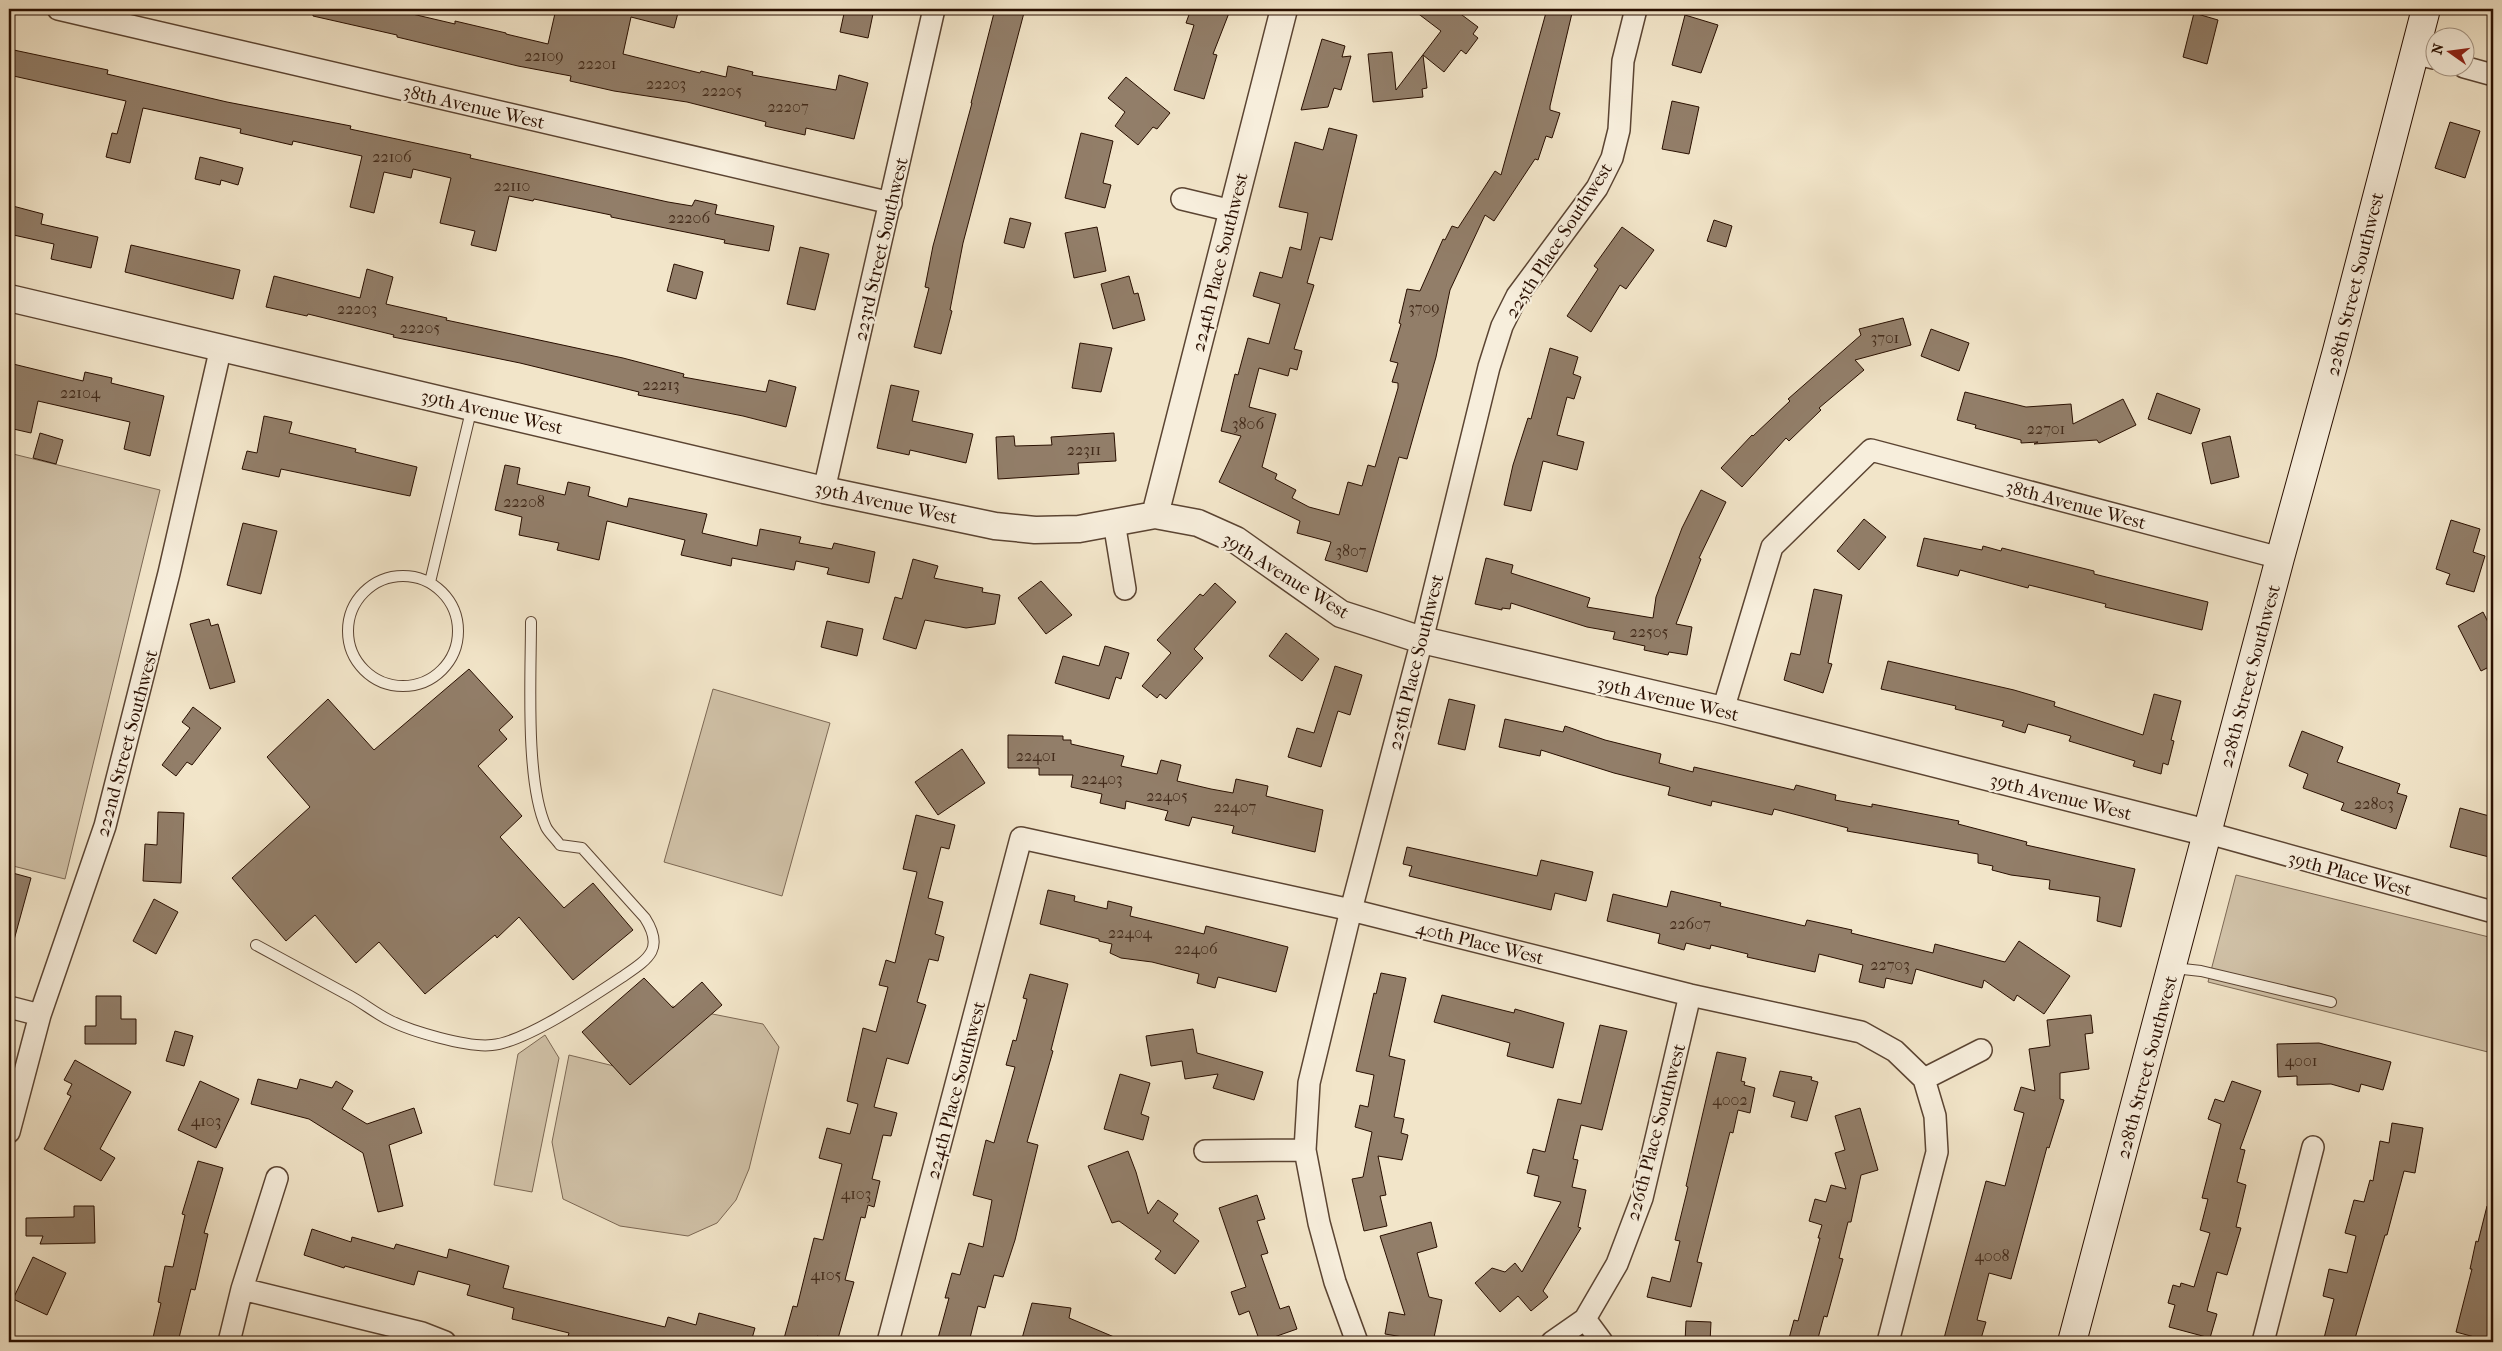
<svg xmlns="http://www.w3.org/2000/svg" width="2502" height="1351" font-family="'IM FELL French Canon',serif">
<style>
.green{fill:#d0c1a7;stroke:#7c6854}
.building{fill:#927e69;stroke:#290f00}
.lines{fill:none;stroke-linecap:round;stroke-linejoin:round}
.service-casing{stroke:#5b4432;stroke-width:12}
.minor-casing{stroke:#5b4432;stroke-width:24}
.tertiary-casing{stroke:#5b4432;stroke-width:29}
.secondary-casing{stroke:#290f00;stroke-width:30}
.service{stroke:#f7eedc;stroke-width:10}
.minor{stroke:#f7eedc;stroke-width:21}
.tertiary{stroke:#f7eedc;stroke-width:26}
.secondary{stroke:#f7eedc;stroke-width:28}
.labels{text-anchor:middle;stroke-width:4.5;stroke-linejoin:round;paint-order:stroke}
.number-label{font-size:16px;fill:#432b1a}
.street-label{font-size:19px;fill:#290f00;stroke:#f7eedc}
</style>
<rect width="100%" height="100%" fill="#f2e5c9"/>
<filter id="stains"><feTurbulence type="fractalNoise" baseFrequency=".004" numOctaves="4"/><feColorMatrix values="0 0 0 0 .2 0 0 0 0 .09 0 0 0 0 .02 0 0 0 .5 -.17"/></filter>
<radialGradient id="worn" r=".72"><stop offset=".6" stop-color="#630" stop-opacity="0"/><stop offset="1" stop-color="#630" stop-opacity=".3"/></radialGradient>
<!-- green -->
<path class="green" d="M9,453L160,490L65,879L9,865Z
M713,689L830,723L782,896L664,862Z
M2236,875L2493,938V1032L2488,1052L2208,982Z
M672,1006L763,1024L779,1047L749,1169L736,1200L717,1223L688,1236L620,1226L563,1199L552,1142L569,1055L614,1066Z
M545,1035L559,1058L532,1192L494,1185L518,1054Z"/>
<!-- building -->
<path class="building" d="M313,9H391L455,24V21L506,33V34L548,44L556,9H679L674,28L631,17L623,54L700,73L701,71L726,77L728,66L753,72L752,75L836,90L839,75L868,83L854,139L806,128L805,135L765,126L766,122L687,102L614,91L570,81L571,76L518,66L397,37V35L313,16Z
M845,9H874L868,38L840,32Z
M995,9H1025L963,243L950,310L952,311L941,354L914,347L929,288L925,287L933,246L972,103H971Z
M1191,9H1218L1229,13L1213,54L1217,55L1204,99L1174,90L1194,25L1186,23Z
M1412,9H1454L1478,27L1473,34L1478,38L1466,54L1461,50L1444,72L1423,55L1427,88L1422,89L1423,97L1373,102L1368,54L1392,52L1396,90L1441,31Z
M1547,9H1573L1550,106V110L1560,113L1552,138L1546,136L1538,160L1535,159L1494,221L1485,215L1450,290L1436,357L1407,459L1399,457L1367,572L1325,560L1331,542L1297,533L1300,521L1219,482L1241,436L1221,431L1235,374L1238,375L1248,338L1269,344L1280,304L1253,296L1260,272L1282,278L1290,247L1301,250L1308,213L1279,207L1295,142L1323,150L1329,128L1357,135L1332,240L1320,237L1307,283L1314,285L1294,349L1302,351L1297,370L1290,368L1288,376L1259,368L1249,407L1276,414L1262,467L1277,474L1275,479L1296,490L1292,498L1309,507L1339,515L1348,482L1362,486L1368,465L1375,467L1398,388V383L1392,382L1398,363L1390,361L1401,324L1399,323L1407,289L1420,291L1443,239L1445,240L1452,226L1458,228L1495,171L1501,175Z
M2194,13L2218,20L2207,64L2183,57Z
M1685,15L1718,25L1701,73L1672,65Z
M1322,39L1345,46L1342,57L1351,56L1341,90L1334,88L1328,107L1301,110Z
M9,49L108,70L107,74L227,102L351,126L350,129L471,155L470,158L668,202L692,206L695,200L717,205L715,214L774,226L769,251L724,243L725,240L611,217V215L534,199L533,201L509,196L496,251L471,245L475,231L440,223L451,178L413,169L411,178L384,172L374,213L350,207L362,156L293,141L292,145L240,133L241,129L143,108L130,163L106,157L112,133L117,134L126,101L9,75Z
M1126,77L1170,113L1157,129L1153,127L1138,145L1115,126L1125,112L1108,98Z
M1672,101L1699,107L1689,154L1662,149Z
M2450,122L2480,131L2465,178L2435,168Z
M1081,133L1113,141L1103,183L1111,185L1105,208L1065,198Z
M200,157L243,168L238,185L221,180L220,185L195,179Z
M9,205L43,214L41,224L98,237L91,268L51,259L54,244L9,234Z
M1010,218L1031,223L1024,248L1004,243Z
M1714,220L1732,226L1726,247L1707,241Z
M1097,227L1106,271L1074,278L1065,233Z
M1622,227L1654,250L1626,289L1620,285L1591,332L1567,316L1598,269L1594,266Z
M131,245L240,270L233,299L125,272Z
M800,247L829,254L815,310L787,304Z
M674,264L703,272L696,299L667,291Z
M367,269L393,277L386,304L447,318L446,320L623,358L684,374L683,377L766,392L769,380L796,387L786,427L743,416L638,395L639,392L520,363L393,337L394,335L308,314L307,316L266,307L274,276L360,298Z
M1129,276L1134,294L1138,293L1145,320L1113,329L1101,284Z
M1903,318L1911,345L1855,360L1864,370L1819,408L1821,410L1789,441L1786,438L1742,487L1721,468L1752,435L1753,436L1790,401L1788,399L1861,335L1859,329Z
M1931,329L1969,343L1959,371L1921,356Z
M1080,343L1112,348L1101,392L1072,388Z
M1550,348L1578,357L1573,374L1581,377L1574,399L1567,397L1557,435L1584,442L1577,470L1543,461L1531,511L1504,505L1513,465L1528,418L1531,419Z
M9,363L83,381L85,372L112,378L111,383L164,396L150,456L124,449L130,422L38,401L31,433L9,428Z
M891,385L919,391L912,421L973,434L966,463L910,450L909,455L877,448Z
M1965,392L2026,407L2071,404L2073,424L2123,399L2136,425L2099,443L2097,440L2034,444L2038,442L2021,443V440L1975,428L1976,425L1957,420Z
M2157,393L2200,409L2191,434L2148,419Z
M264,416L292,422L289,433L356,449L355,452L417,467L410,496L281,469L279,477L242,469L247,451L257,453Z
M40,433L63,440L56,464L33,458Z
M1114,433L1116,461L1078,463L1079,474L998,479L996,437L1014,436L1015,446L1052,445L1051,437Z
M2230,436L2239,477L2211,484L2202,443Z
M505,465L520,468L517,484L565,495L568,482L590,487L588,496L627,507L629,498L707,514L702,533L757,546L760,529L801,537L799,543L832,549L834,543L875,552L869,583L827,574L829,568L796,561L794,570L732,558L731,566L681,555L685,540L607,521L599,560L557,550L559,543L519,535L522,517L495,510Z
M1701,490L1726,502L1699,558L1701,559L1676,624L1692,627L1687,655L1669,652L1668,655L1644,650L1645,646L1613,639L1615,632L1587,627L1511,603L1510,609L1502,608V610L1475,604L1486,558L1513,565L1511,573L1590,598L1587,607L1653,618L1656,597L1682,528Z
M1864,519L1886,537L1859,570L1837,551Z
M2451,520L2480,529L2473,552L2485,556L2474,592L2446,584L2450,574L2436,569Z
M243,523L277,531L261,594L227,585Z
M1924,538L1982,550L1983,546L2001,551L2002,548L2094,571V574L2208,602L2202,630L2105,607L2106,604L2029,585L2028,588L1960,570L1958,576L1917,566Z
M913,559L938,566L934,578L983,588L982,592L1000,595L995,624L966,628L925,620L916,649L883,639L895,597L902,599Z
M1041,581L1072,615L1046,634L1018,598Z
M1215,583L1236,602L1194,649L1203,658L1166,699L1160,694L1157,698L1142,686L1171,653L1157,640L1200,594L1203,596Z
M1814,589L1842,595L1828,663L1832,664L1823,693L1784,680L1791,653L1800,655Z
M2483,612L2493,632V665L2481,671L2458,626Z
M209,619L211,626L218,624L235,682L210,689L190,624Z
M827,621L863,629L857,656L821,647Z
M1286,633L1319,659L1302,681L1269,656Z
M1105,646L1129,653L1121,679L1116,677L1109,699L1055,683L1063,656L1099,666Z
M1888,661L2014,690L2055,702L2054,706L2143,735L2154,694L2181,701L2171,740L2174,741L2168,765L2163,763L2161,774L2133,766L2135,761L2069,741L2071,736L2028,724L2025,733L2002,726L2004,721L1955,709L1956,706L1881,689Z
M1335,666L1362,675L1350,715L1338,711L1321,767L1288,757L1297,728L1314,733Z
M469,669L513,717L499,730L507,739L478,766L522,816L500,837L564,908L593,883L633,930L573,980L519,917L497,938L495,935L425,994L379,942L356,963L315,915L286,941L232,878L310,807L267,757L328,699L374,750Z
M1449,699L1475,705L1465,750L1438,744Z
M193,707L221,728L192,765L187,762L176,776L162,765L190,728L182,722Z
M1505,719L1563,732L1565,726L1605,740L1661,754L1659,763L1693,772L1694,767L1794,790L1796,785L1836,795L1835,800L1872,807V804L1959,821L1958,824L2027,842L2026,845L2135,869L2121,927L2097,921L2100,897L2049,889L2050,880L2011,875L1992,870L1993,866L1978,863V854L1847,831L1848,828L1774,809L1772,815L1712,801L1711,806L1668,795L1670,787L1614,773L1541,750L1540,756L1499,747Z
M2302,731L2343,747L2337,762L2400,784L2397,793L2407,796L2396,829L2341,810L2344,803L2303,788L2308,774L2289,766Z
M1008,735L1063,736V740H1071V744L1124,756L1121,766L1157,774L1161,760L1181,765L1177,781L1211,789L1233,793L1236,779L1268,786L1266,796L1323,810L1315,852L1232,833L1234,826L1192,817L1189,826L1165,820L1168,811L1126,801L1125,809L1100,803L1102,794L1071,787L1073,775H1039V768H1008Z
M962,749L985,783L938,815L915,782Z
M2460,808L2493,817V858L2450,847Z
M158,812L184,813L181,883L143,881L145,844L157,845Z
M916,815L955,825L949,849L941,847L928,898L943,902L935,934L944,937L938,961L929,959L917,1002L926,1005L908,1064L887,1058L874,1107L897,1113L891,1136L883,1135L872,1179L880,1181L874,1207L868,1205L865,1218L861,1217L845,1280L854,1282L837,1342L817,1336L816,1342H783L793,1306L797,1307L814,1238L823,1240L842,1164L819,1158L827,1128L850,1134L858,1104L847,1101L863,1028L876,1032L888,987L879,985L886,960L895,963L917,872L903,869Z
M1407,847L1537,876L1541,860L1593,872L1586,901L1555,893L1551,910L1409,876L1412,866L1403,864Z
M9,872L31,878L14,940L9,939Z
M1048,890L1075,896L1074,901L1107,909L1108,901L1132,907L1130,916L1172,926L1204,934L1206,926L1288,947L1276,992L1218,977L1215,988L1197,983L1199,974L1152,962L1121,958L1110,953L1112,944L1099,941V939L1040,924Z
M1671,891L1721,903L1720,906L1805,926L1807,920L1852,930L1851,933L1933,953L1935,944L2005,962L2019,941L2070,976L2044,1014L2017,995L2014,1001L1984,980L1982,988L1916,969L1912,984L1886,978L1884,988L1859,982L1863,965L1819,954L1815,972L1747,957L1748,954L1711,945L1710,949L1686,943L1684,950L1658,943L1660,934L1607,921L1613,894L1667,907Z
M154,899L178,912L156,954L133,941Z
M1381,973L1406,978L1389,1056L1405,1060L1394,1117L1404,1119L1401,1133L1408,1135L1402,1160L1378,1156L1386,1195L1380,1196L1387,1226L1364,1231L1352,1179L1363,1177L1372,1132L1355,1127L1360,1105L1368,1107L1374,1075L1356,1071L1374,993L1376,994Z
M1030,974L1068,984L1051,1050L1053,1051L1027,1142L1038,1145L1015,1240L1003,1277L994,1275L985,1308L978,1306L969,1342H937L949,1298H945L952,1273L960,1275L969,1243L983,1247L992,1200L973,1195L986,1140L994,1143L1015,1067L1006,1065L1013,1040L1016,1041L1027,999L1023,998Z
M644,978L673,1008L702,982L722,1005L630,1085L582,1032Z
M1442,995L1514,1013L1515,1009L1564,1023L1553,1068L1507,1056L1510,1043L1434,1022Z
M96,996H121V1019H136V1044H85V1026H96Z
M2091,1015L2093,1033L2085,1034L2089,1069L2060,1073V1099L2064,1100L2049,1148L2047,1147L2011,1279L1989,1273L1977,1320L1986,1322L1980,1342H1943L1986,1181L2005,1186L2024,1113L2014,1110L2021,1087L2035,1091L2029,1049L2050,1046L2047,1020Z
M1600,1025L1627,1031L1602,1130L1581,1125L1573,1159L1578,1160L1572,1187L1586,1190L1578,1227L1581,1228L1543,1291L1548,1297L1531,1311L1518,1296L1500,1312L1475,1283L1492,1268L1505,1272L1515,1263L1522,1272L1561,1202L1534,1196L1539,1176L1527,1173L1533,1149L1545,1152L1558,1099L1581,1104Z
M1193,1029L1197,1053L1263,1072L1254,1100L1213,1088L1218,1074L1185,1079L1182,1061L1151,1066L1146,1036Z
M175,1031L193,1036L184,1066L166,1061Z
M2319,1043L2391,1062L2383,1090L2361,1084L2359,1092L2331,1084L2297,1085V1076L2278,1077L2277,1044Z
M1717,1052L1746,1058L1741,1081L1745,1082L1744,1085L1755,1088L1750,1113L1738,1110L1733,1133L1730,1132L1697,1262L1702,1263L1691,1307L1647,1297L1652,1277L1670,1282L1680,1241L1675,1240L1688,1187L1686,1186Z
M75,1060L131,1092L100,1149L115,1158L101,1181L44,1149L71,1096L67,1094L72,1084L64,1080Z
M1780,1071L1812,1077L1811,1080L1818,1082L1807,1121L1791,1117L1795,1102L1773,1096Z
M1120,1074L1150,1083L1141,1114L1149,1117L1143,1140L1104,1129Z
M258,1079L297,1089L300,1079L332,1088L336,1081L353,1091L342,1109L367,1124L414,1108L422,1133L389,1145L403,1206L378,1212L363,1153L309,1119L251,1104Z
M200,1081L239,1099L216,1148L178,1130Z
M2232,1081L2261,1091L2240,1149L2245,1150L2237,1182L2246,1185L2236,1227L2241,1228L2227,1275L2217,1272L2207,1311L2217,1314L2210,1338L2169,1327L2175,1305L2168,1303L2173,1285L2180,1287L2181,1283L2194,1287L2210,1233L2200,1230L2208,1199L2202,1198L2221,1124L2208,1119L2215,1099L2224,1102Z
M1860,1108L1878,1170L1861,1175L1851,1222H1848L1839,1258L1843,1259L1827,1317L1824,1316L1817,1342H1788L1794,1320L1798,1321L1820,1238H1818L1822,1225L1809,1221L1815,1199L1826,1202L1831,1185L1846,1189L1835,1153L1845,1150L1835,1116Z
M2392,1123L2423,1128L2415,1173L2404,1171L2387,1235H2385L2354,1342H2323L2334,1299L2323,1296L2329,1269L2347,1273L2356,1236L2345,1233L2354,1200L2364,1202L2370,1180L2373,1181L2380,1141L2389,1143Z
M1128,1151L1136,1172L1148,1214L1158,1200L1178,1214L1173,1221L1199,1241L1175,1274L1155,1259L1161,1251L1119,1221L1112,1223L1088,1166Z
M198,1161L223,1168L204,1233L208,1234L195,1290L191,1289L178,1342H152L161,1303L158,1302L165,1266L173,1267L185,1215L182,1214Z
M1257,1195L1265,1219L1257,1221L1268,1253L1261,1255L1280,1309L1289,1306L1297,1329L1260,1342L1249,1311L1239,1315L1231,1292L1246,1287L1219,1208Z
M74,1206H94L95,1243L40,1244L43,1236H26V1218L74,1217Z
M2487,1206L2493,1207V1297L2489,1312L2493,1313V1342L2456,1332L2472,1269H2470L2476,1241L2478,1242Z
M1431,1222L1437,1247L1417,1253L1429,1297L1442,1300L1433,1342L1385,1334L1389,1312L1405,1315L1380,1236Z
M312,1229L351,1242L352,1237L394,1249L396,1244L447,1258L449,1249L509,1266L503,1288L665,1327L668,1317L696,1325L699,1313L755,1328L751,1342H597L568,1336L569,1333L512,1319L514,1308L467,1295L470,1285L418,1271L414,1285L345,1266L344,1268L304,1255Z
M33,1257L66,1273L47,1315L13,1299Z
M1032,1303L1071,1308L1069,1318L1126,1342H1021Z
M1686,1321L1711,1322L1710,1342H1685Z"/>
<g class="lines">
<!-- service casing -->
<g class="service-casing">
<path id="service" d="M348 631a55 55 0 1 1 110 0a55 55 0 1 1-110 0Z
M430,582L472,407
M256,945C287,962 319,979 350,996C363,1003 375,1013 389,1020C410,1031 468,1048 492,1045C526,1042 595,995 625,975C650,958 664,948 645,918L582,848L560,845C556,839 549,833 546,827C525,781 531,675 531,622
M2174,968L2201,971L2331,1002"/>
</g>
<!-- minor casing -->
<g class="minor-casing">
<path id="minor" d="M58,9L891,203
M2414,53L2434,58
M2464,67L2493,75
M1182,199L1232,211
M824,490L934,9
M1114,522L1125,589
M1723,710L1772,547L1871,450L2280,558
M2208,833L2493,912
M9,1007L40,1015
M9,1132L40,1015L105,826L169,573L221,347
M1205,1151L1305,1150
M242,1289L422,1333L445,1342
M1585,1319L1602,1342
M229,1342L242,1289L277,1178
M888,1342L1021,838L1351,910L1690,995L1861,1032L1895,1051L1924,1079
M1357,1342L1335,1282L1319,1223L1305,1150L1309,1083L1351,910L1422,640L1489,367L1502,326L1517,296L1597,188L1612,158L1619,130L1623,61L1636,9
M1552,1342L1585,1319L1617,1264L1642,1198L1690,995
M1888,1342L1937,1152L1935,1116L1924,1079L1981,1050
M2263,1342L2313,1147"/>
</g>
<!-- tertiary casing -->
<g class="tertiary-casing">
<path id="tertiary" d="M9,298L824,490L995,526L1035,530L1079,529L1155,515L1198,523L1236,540L1341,614L1422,640L1723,710L2208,833
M1155,515L1284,9"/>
</g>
<!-- secondary casing -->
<g class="secondary-casing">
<path id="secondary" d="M2072,1342L2280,558L2337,351L2426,9"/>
</g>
<!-- service -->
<use href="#service" class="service"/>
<!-- minor -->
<use href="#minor" class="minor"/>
<!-- tertiary -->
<use href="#tertiary" class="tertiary"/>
<!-- secondary -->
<use href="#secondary" class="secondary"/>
</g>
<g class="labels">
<!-- number labels -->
<g class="number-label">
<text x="544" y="61">22109</text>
<text x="597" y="69">22201</text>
<text x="666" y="89">22203</text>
<text x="722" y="96">22205</text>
<text x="788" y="112">22207</text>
<text x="392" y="162">22106</text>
<text x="512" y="191">22110</text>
<text x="689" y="223">22206</text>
<text x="1424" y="313">3709</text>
<text x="357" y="314">22203</text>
<text x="420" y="333">22205</text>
<text x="1885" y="343">3701</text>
<text x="661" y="390">22213</text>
<text x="80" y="398">22104</text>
<text x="1248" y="429">3806</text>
<text x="2046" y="434">22701</text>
<text x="1084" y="455">22311</text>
<text x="524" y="507">22208</text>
<text x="1351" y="556">3807</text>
<text x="1649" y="637">22505</text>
<text x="1036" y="761">22401</text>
<text x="1102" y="784">22403</text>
<text x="1167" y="801">22405</text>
<text x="2374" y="809">22803</text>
<text x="1235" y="812">22407</text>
<text x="1690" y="929">22607</text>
<text x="1130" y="938">22404</text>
<text x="1196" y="954">22406</text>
<text x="1890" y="970">22703</text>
<text x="2301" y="1066">4001</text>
<text x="1730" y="1105">4002</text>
<text x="206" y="1126">4103</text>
<text x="856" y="1199">4103</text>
<text x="1992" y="1261">4008</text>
<text x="826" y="1280">4105</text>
</g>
<!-- street labels -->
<g class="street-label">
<text transform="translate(474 106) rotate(13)" y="7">38th Avenue West</text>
<text transform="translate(1558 240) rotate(-57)" y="7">225th Place Southwest</text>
<text transform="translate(880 249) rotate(-77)" y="7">223rd Street Southwest</text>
<text transform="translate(1219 262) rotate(-76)" y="7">224th Place Southwest</text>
<text transform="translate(2354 284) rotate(-76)" y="7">228th Street Southwest</text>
<text transform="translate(492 411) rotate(13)" y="7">39th Avenue West</text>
<text transform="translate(886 502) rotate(12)" y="7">39th Avenue West</text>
<text transform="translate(2076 504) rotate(15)" y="7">38th Avenue West</text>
<text transform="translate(1286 575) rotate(32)" y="7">39th Avenue West</text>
<text transform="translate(1415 662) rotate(-76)" y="7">225th Place Southwest</text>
<text transform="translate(2249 676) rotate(-75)" y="7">228th Street Southwest</text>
<text transform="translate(1668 698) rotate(13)" y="7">39th Avenue West</text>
<text transform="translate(126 743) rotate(-75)" y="7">222nd Street Southwest</text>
<text transform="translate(2061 796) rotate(14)" y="7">39th Avenue West</text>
<text transform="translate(2350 873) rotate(15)" y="7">39th Place West</text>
<text transform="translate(1480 942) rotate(14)" y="7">40th Place West</text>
<text transform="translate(2146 1067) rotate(-75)" y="7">228th Street Southwest</text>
<text transform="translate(955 1090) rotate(-75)" y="7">224th Place Southwest</text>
<text transform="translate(1655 1132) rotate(-75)" y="7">226th Place Southwest</text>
</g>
</g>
<!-- margin -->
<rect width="2502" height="1351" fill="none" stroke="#f2e5c9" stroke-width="30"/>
<rect x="10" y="10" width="2482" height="1331" fill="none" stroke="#290f00" stroke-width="2.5"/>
<rect x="15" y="15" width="2472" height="1321" fill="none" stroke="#290f00"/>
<!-- north arrow -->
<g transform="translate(2450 52) rotate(284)"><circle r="24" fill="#f7eedc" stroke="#a59584"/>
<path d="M0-4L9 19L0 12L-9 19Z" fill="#8f2418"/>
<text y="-8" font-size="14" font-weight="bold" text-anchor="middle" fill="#290f00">N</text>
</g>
<rect width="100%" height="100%" filter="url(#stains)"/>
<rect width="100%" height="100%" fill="url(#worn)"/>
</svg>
